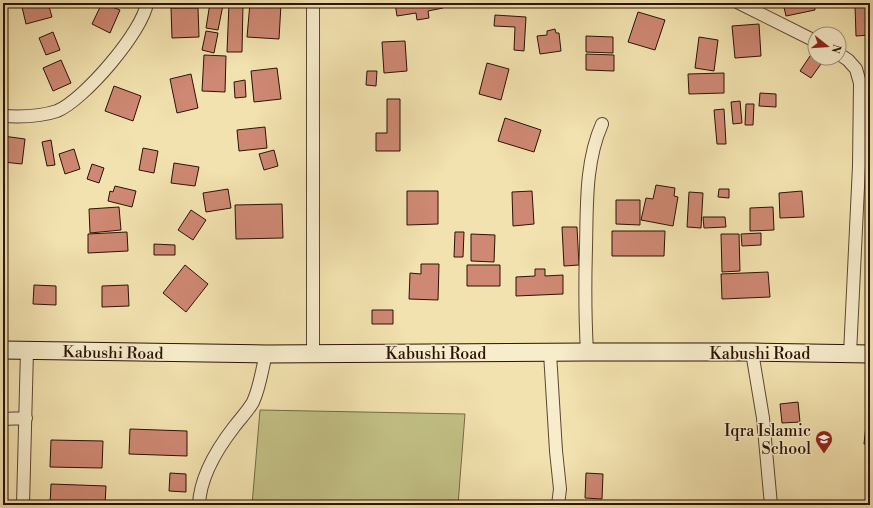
<svg xmlns="http://www.w3.org/2000/svg" width="873" height="508" font-family="'Libre Bodoni',serif">
<style>
.green{fill:#c2c186;stroke:#766a46}
.building{fill:#ce8873;stroke:#2b1305}
.lines{fill:none;stroke-linecap:round;stroke-linejoin:round}
.minor-casing{stroke:#5d4730;stroke-width:14}
.secondary-casing{stroke:#2b1305;stroke-width:19}
.minor{stroke:#f7eccb;stroke-width:12}
.secondary{stroke:#f7eccb;stroke-width:17}
.labels{text-anchor:middle;stroke-width:3;stroke-linejoin:round;paint-order:stroke}
.street-label{font-size:16px;fill:#2b1305;stroke:#f7eccb}
.poi-label{font-size:16px;fill:#2b1305;stroke:#f7eccb;text-anchor:end}
</style>
<rect width="100%" height="100%" fill="#f2e2af"/>
<filter id="stains"><feTurbulence type="fractalNoise" baseFrequency=".005" numOctaves="4"/><feColorMatrix values="0 0 0 0 .2 0 0 0 0 .09 0 0 0 0 .02 0 0 0 .5 -.17"/></filter>
<radialGradient id="worn" r=".72"><stop offset=".6" stop-color="#630" stop-opacity="0"/><stop offset="1" stop-color="#630" stop-opacity=".3"/></radialGradient>
<!-- green -->
<path class="green" d="M260,410L465,414L458,505H252Z"/>
<!-- building -->
<path class="building" d="M36,3H48L52,17L26,24L22,7Z
M102,3L120,10L110,33L92,24Z
M210,3L223,5L218,30L206,28Z
M229,3H243L242,52H227Z
M250,3L281,4L279,39L247,37Z
M342,3H373L342,5Z
M395,3H442L443,8L428,11L429,18L417,20L416,13L397,16Z
M783,3H814L815,10L786,16Z
M870,4V35L856,36L855,5Z
M171,8H198L199,37L172,38Z
M638,12L665,20L655,50L628,42Z
M495,15L526,17L524,51L514,50L515,27L494,26Z
M759,24L761,56L735,58L732,26Z
M555,29L556,33H559L561,51L540,54L537,36L547,35V31Z
M206,31L218,33L214,53L202,50Z
M53,32L60,50L46,55L39,38Z
M586,36L613,37V53L586,52Z
M699,37L718,40L714,71L695,68Z
M405,41L407,71L384,73L382,42Z
M812,53L815,55V58H819L823,61L811,78L800,71Z
M586,54L614,55V71L586,70Z
M204,55L226,56L225,92L202,91Z
M61,60L71,83L53,91L43,68Z
M487,63L509,69L501,100L479,94Z
M277,68L281,99L254,102L251,71Z
M367,71H377L376,86L366,85Z
M724,73V93L689,94L688,74Z
M191,74L198,108L177,113L170,79Z
M245,80L246,97L235,98L234,82Z
M114,86L141,96L133,121L105,111Z
M760,93L776,94V107L759,106Z
M387,99H400V151H376V133H387Z
M740,101L742,123L733,124L731,102Z
M746,104H754L753,125H745Z
M724,109L726,144H717L714,110Z
M505,118L541,130L534,152L498,141Z
M265,127L267,148L239,151L237,130Z
M3,136L25,139L22,164L3,162Z
M51,140L55,165L47,166L42,142Z
M143,148L158,151L154,173L139,170Z
M74,149L80,169L65,174L59,154Z
M274,150L278,166L264,170L259,154Z
M174,163L199,167L195,186L171,183Z
M92,164L104,168L99,183L87,179Z
M656,185L675,188L674,196L678,197L673,226L641,220L646,198L653,199Z
M115,186L136,191L132,207L108,201L110,191L113,192Z
M228,189L231,208L206,212L203,193Z
M719,189H729V198L718,197Z
M407,191H438V224L407,225Z
M532,191L534,224L513,226L512,192Z
M802,191L804,217L780,218L779,193Z
M689,192L703,193L701,228L687,227Z
M616,200H640V225L616,224Z
M282,204L283,238L236,239L235,205Z
M119,207L121,230L90,233L89,209Z
M773,207L774,230L750,231V208Z
M191,210L206,220L193,240L178,230Z
M703,217H725L726,227L704,228Z
M562,227H577L579,265L564,266Z
M612,231H665L664,256H612Z
M127,232L128,251L88,253V234Z
M455,232H464L463,257H454Z
M761,233V245L742,246L741,234Z
M471,234L495,235L494,262L471,261Z
M721,234H739L740,271L722,272Z
M154,244L175,245V255H154Z
M421,264H439L438,300L409,299L410,273L421,274Z
M185,265L208,284L186,312L163,293Z
M467,265H500V286H467Z
M535,269H545V276L563,275V294L516,296V277L535,276Z
M768,272L770,297L722,299L721,274Z
M34,285L56,286V305L33,304Z
M128,285L129,306L102,307V286Z
M372,310H393V324H372Z
M798,402L800,422L782,423L780,404Z
M868,406H870V444H864Z
M130,429L187,431V456L129,454Z
M51,440L103,441L102,468L50,467Z
M170,473L186,474V492L169,491Z
M586,473L603,474L602,499L585,498Z
M51,484L106,486L105,505H50Z
M168,503L185,504V505H168Z"/>
<g class="lines">
<!-- minor casing -->
<g class="minor-casing">
<path id="minor" d="M739,3L815,41
M839,54L848,60L856,69L860,83L859,166L850,354
M3,116C21,117 40,117 57,111C84,100 143,31 147,3
M587,352C585,317 585,282 586,248C587,207 585,162 602,124
M752,352L763,418L771,505
M313,353V3
M550,353L556,451L560,489L558,505
M3,419L26,418
M23,505L27,350
M199,505C200,476 217,449 234,427C240,419 248,411 253,402C260,387 262,369 266,354"/>
</g>
<!-- secondary casing -->
<g class="secondary-casing">
<path id="secondary" d="M3,350L266,354L587,352H752L870,354"/>
</g>
<!-- minor -->
<use href="#minor" class="minor"/>
<!-- secondary -->
<use href="#secondary" class="secondary"/>
</g>
<!-- icons -->
<defs>
<g id="school-pin" transform="scale(0.9)"><path d="M0 17L-7.5 6A9.5 9.5 0 1 1 7.5 6Z" fill="#8f2418" stroke="#f7eccb"/><path d="M0-5L7-2L0 1L-7-2ZM-4 1L0 2.5L4 1V4Q0 6-4 4Z" fill="#fff"/></g>
</defs>
<g fill-rule="evenodd">
<use href="#school-pin" x="824" y="439"/>
</g>
<g class="labels">
<!-- street labels -->
<g class="street-label">
<text transform="translate(113 352) rotate(1)" y="6">Kabushi Road</text>
<text x="436" y="359">Kabushi Road</text>
<text x="760" y="359">Kabushi Road</text>
</g>
<!-- poi labels -->
<g class="poi-label">
<text x="811" y="436">Iqra Islamic<tspan x="811" dy="18">School</tspan></text>
</g>
</g>
<!-- margin -->
<rect width="873" height="508" fill="none" stroke="#f2e2af" stroke-width="16"/>
<rect x="4" y="4" width="865" height="500" fill="none" stroke="#2b1305" stroke-width="2"/>
<rect x="8" y="8" width="857" height="492" fill="none" stroke="#2b1305"/>
<!-- north arrow -->
<g transform="translate(827 46) rotate(107)"><circle r="19" fill="#f7eccb" stroke="#a5957c"/>
<path d="M0-3L7 15L0 10L-7 15Z" fill="#8f2418"/>
<text y="-6" font-size="11" font-weight="bold" text-anchor="middle" fill="#2b1305">N</text>
</g>
<rect width="100%" height="100%" filter="url(#stains)"/>
<rect width="100%" height="100%" fill="url(#worn)"/>
</svg>
